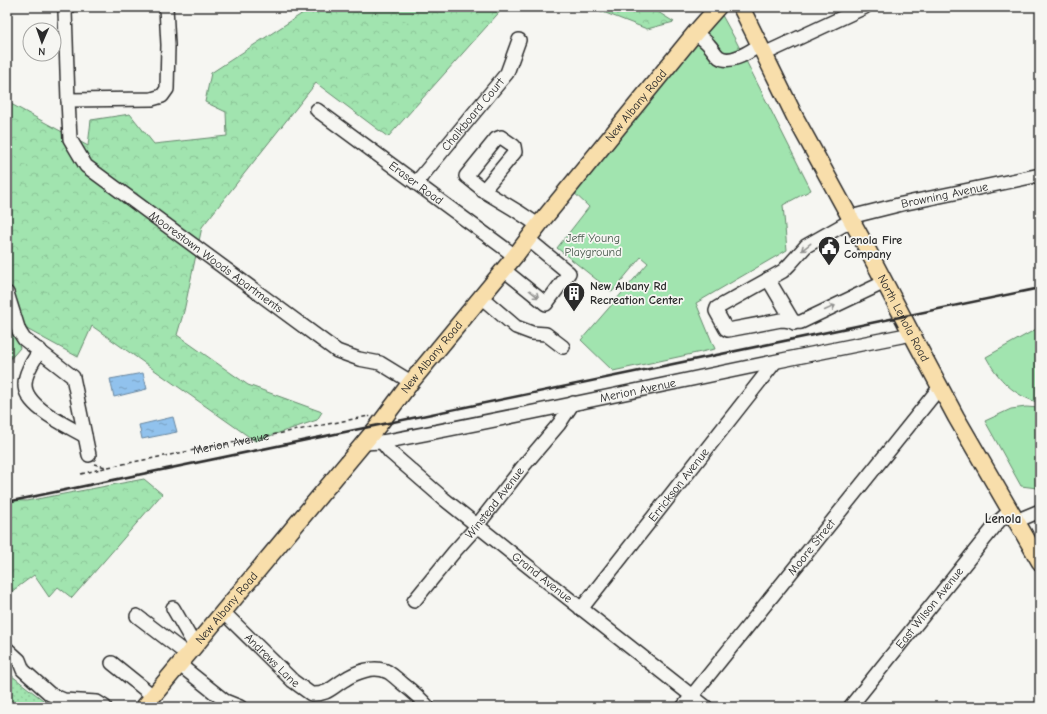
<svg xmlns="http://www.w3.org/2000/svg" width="1047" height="714" font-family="'Comic Neue',sans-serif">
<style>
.grass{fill:url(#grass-dots);stroke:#66886d}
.forest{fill:url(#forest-crowns);stroke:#66886d}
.park{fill:#a1e4af;stroke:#66886d}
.water{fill:url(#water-ripples);stroke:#68869f}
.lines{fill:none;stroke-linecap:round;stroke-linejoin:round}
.minor-casing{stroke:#2b2b2b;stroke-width:16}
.major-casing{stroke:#2b2b2b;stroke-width:19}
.path{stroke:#2b2b2b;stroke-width:1.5;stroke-dasharray:4 3;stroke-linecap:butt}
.minor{stroke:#f6f6f2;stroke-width:13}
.major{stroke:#f8deab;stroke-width:16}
.rail{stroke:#2b2b2b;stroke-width:2.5}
.oneway{stroke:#90908e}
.labels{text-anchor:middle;stroke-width:3.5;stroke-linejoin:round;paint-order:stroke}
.street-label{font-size:12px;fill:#2b2b2b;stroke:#f6f6f2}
.park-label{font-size:12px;fill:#48594c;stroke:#f6f6f2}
.poi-label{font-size:12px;font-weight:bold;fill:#2b2b2b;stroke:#f6f6f2;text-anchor:start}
.neighbourhood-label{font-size:13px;font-weight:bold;fill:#2b2b2b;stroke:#f6f6f2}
</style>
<defs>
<pattern id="grass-dots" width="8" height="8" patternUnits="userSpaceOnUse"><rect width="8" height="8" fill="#a1e4af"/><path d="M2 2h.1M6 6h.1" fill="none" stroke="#8bc497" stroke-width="1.8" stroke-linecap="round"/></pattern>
<pattern id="forest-crowns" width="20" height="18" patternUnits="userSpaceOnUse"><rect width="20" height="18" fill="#a1e4af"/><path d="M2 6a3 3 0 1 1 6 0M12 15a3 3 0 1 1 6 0" fill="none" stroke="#8bc497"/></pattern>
<pattern id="water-ripples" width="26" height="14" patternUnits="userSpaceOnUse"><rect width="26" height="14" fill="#91c2ed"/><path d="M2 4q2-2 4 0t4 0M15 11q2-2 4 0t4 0" fill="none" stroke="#779ec0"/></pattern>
</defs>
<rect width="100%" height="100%" fill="#f6f6f2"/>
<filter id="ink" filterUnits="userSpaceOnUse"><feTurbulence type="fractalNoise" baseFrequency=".025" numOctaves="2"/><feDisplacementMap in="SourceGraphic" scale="8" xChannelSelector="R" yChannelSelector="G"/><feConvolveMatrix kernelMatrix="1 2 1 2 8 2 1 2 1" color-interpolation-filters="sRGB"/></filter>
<g filter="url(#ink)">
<!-- grass -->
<path class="grass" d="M7,672L52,707H7Z"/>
<!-- forest -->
<path class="forest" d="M368,7H504L388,137L316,83L202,227L184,311L177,335L248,385L322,412L317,420L255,441L92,326L78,357L10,320L20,348L7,363V63L11,104L88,146L91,120L130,114L154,144L227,136L226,112L205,102L211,73L303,13Z
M590,7H650L674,22L647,29Z
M144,479L162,494L72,598L58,587L49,597L34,575L7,595V500L26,501Z"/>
<!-- park -->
<path class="park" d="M718,8L735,39L811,190L783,205L787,250L696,303L715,349L613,371L581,340L648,263L641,257L612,292L557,248L589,207L570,189Z
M1040,327V403C1014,396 998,379 986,357Z
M1026,407L1040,408V487L1037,488L1021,486L985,421L1011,409Z"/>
<!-- water -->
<path class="water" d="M143,373L147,389L114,397L110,379Z
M173,417L177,432L142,439L139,425Z"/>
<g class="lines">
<!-- minor casing -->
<g class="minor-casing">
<g id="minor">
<path d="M69,7L65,11L68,100L152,99L162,96L167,89L168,45L166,7"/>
<path d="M695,33C700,37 705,40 709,45C713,49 715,54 719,57C731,65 750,51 760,45"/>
<path d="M764,54L865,7"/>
<path id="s2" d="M68,100L70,139L86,166L337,351L359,359L380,363L411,382"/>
<path id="s3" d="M317,110L515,256"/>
<path id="s4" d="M416,183L507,73L519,40"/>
<path d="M483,191L515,152L514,146L501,137L496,139L466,176L487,193L517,211L538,225"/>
<path id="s5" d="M850,217L902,204L1040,175"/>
<path d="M852,220L806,246L790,264L783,271L717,308L716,311L726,329L728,330L781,320C789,320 794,323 801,322L885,282"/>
<path d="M504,270L546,304L569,273L528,239"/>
<path d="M768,279L794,323"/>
<path d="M7,293L19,331L24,339L73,377L89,455"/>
<path d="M481,297L516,327L532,333L546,334L563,347"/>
<path d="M40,350C34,360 25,372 25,384C24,407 68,426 85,436"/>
<path id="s6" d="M382,442L390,452L444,499L554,587L706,707"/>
<path id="s7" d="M363,443L382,442C559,409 735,368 912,334"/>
<path d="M1016,521L1040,511"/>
<path id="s8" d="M414,601L454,552L472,532L525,464L559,424L573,403"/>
<path d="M173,608L195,646"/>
<path id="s9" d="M581,609L775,362"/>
<path id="s10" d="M223,612L293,681L311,694C327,695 331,688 344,680C356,672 374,665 388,672C393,675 398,680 403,684C412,691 420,698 428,707"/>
<path d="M137,616L188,655"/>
<path d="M7,649L19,660L23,670L50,694L64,700L97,702L105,707"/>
<path d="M112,663L153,696"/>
<path d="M180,665L225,701L240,707"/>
<path id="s11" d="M683,707L940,387"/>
<path id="s12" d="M850,707L999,521L1010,511"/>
</g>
</g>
<!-- major casing -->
<g class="major-casing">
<g id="major">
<path id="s13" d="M741,7L795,117L864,243L918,346L956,417L1040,562"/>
<path id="s14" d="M144,707L378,426L411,382L515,256L541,222L695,33L718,7"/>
</g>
</g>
<!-- path -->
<g class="path">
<path d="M94,464L106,467"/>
<path id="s1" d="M81,474L108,467L369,416L370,417"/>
</g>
<!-- minor -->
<use href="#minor" class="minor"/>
<!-- major -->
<use href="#major" class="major"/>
<!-- rail -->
<path class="rail" d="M7,502L1040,288"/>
</g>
<!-- one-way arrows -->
<defs><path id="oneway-shaft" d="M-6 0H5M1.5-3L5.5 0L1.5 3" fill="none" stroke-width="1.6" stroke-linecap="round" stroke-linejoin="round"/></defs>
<g class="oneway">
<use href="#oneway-shaft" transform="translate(806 247) rotate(142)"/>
<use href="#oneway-shaft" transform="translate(534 294) rotate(39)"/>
<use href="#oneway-shaft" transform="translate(830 308) rotate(-25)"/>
</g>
</g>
<!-- icons -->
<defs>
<g id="civic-pin" transform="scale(1.15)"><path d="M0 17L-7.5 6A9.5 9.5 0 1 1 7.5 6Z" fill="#2b2b2b" stroke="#f6f6f2"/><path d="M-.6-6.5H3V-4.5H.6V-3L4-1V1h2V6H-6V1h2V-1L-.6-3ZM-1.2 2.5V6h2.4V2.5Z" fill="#fff"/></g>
<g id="building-pin" transform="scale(1.15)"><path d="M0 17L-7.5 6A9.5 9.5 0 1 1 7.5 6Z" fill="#2b2b2b" stroke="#f6f6f2"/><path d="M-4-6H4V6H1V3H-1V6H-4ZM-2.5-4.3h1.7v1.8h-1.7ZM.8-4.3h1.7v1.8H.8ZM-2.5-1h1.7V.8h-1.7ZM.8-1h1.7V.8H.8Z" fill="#fff"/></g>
</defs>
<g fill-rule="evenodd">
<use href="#civic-pin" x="829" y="247"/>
<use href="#building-pin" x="574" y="293"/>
</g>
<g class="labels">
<!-- street labels -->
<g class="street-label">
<text dy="4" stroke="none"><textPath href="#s14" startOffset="777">New Albany Road</textPath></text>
<text dy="4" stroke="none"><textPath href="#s4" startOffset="89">Chalkboard Court</textPath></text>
<text dy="4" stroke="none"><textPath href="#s3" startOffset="123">Eraser Road</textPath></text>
<text dy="4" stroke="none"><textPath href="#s5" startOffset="97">Browning Avenue</textPath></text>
<text dy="4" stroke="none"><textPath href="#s2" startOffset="232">Moorestown Woods Apartments</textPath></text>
<text dy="4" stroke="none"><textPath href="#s13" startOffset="351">North Lenola Road</textPath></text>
<text dy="4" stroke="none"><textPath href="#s14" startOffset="453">New Albany Road</textPath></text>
<text dy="4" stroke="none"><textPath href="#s7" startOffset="280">Merion Avenue</textPath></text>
<text dy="4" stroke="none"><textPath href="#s1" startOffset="153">Merion Avenue</textPath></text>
<text dy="4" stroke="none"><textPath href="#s9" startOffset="158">Errickson Avenue</textPath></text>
<text dy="4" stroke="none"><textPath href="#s8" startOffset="127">Winstead Avenue</textPath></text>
<text dy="4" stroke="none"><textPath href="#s11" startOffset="205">Moore Street</textPath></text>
<text dy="4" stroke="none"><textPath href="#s6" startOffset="210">Grand Avenue</textPath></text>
<text dy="4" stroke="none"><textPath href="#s14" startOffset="129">New Albany Road</textPath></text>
<text dy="4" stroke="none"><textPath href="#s12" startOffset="127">East Wilson Avenue</textPath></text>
<text dy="4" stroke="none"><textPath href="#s10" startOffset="69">Andrews Lane</textPath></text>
</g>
<!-- park labels -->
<g class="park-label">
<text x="593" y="242">Jeff Young<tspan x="593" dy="14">Playground</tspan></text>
</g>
<!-- poi labels -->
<g class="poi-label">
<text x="844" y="244">Lenola Fire<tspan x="844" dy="14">Company</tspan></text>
<text x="590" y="290">New Albany Rd<tspan x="590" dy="14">Recreation Center</tspan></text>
</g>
<!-- neighbourhood labels -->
<g class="neighbourhood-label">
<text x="1003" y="523">Lenola</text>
</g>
</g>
<!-- margin -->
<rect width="1047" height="714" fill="none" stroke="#f6f6f2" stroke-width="24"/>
<rect x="12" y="12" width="1023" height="690" fill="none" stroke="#2b2b2b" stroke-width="1.5" filter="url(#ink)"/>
<!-- north arrow -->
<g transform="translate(42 42) rotate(182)"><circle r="19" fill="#f6f6f2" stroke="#a5a5a2"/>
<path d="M0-3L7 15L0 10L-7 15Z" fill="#2b2b2b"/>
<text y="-6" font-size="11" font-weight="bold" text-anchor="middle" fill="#2b2b2b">N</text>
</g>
</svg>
